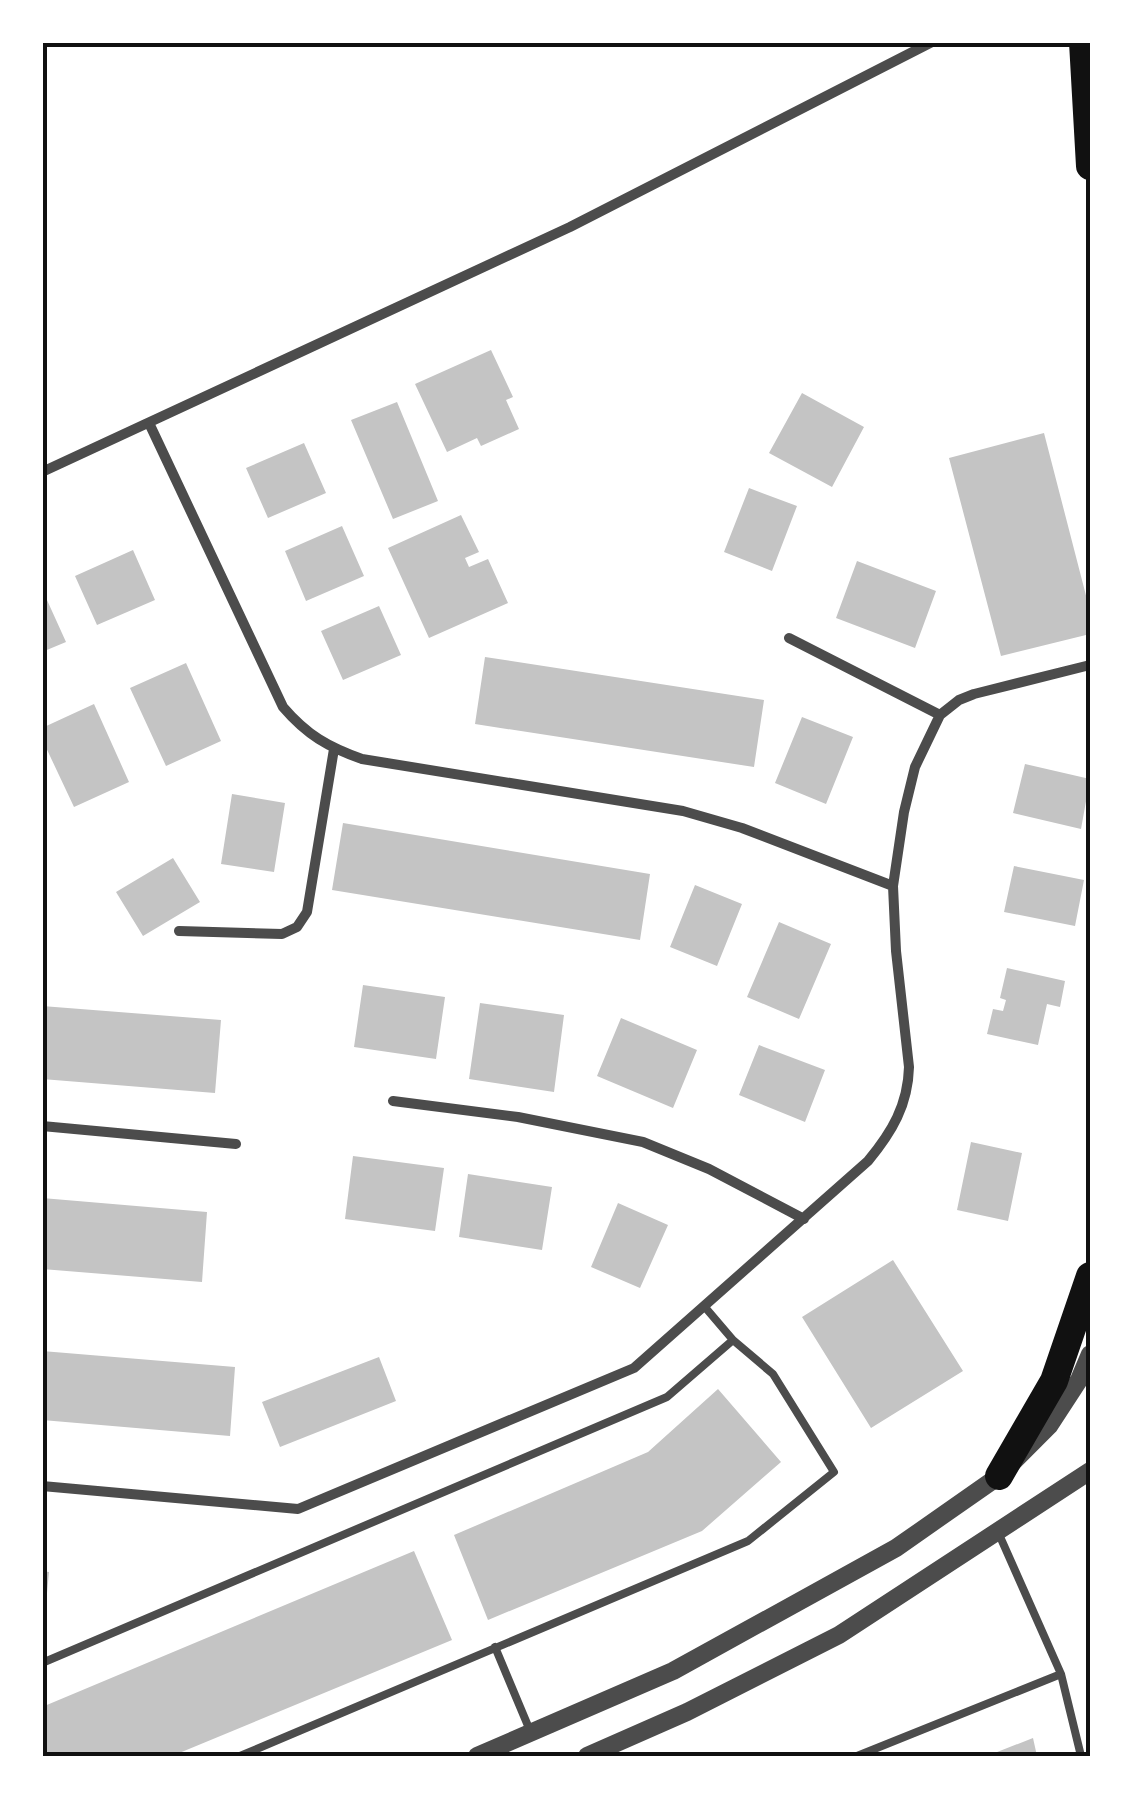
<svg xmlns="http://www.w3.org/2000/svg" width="1133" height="1799" font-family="'Public Sans',sans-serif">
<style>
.building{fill:#c4c4c4}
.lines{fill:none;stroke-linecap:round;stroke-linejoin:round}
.service{stroke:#4c4c4c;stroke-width:8}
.minor{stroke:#4c4c4c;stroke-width:10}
.tertiary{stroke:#4c4c4c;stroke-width:18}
.trunk{stroke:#111;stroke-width:28}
.neatline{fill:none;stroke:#111;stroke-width:4}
</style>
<rect width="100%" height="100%" fill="#fff"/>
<!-- building -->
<path class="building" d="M491,350L513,397L506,400L519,429L481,446L477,438L447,452L415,384Z
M802,393L864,427L832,487L769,453Z
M397,402L438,501L393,519L351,420Z
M1044,433L1090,611V634L1001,656L949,458Z
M304,443L326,493L268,518L246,468Z
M749,488L797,506L772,571L724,552Z
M461,515L479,552L465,558L469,567L488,559L508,603L429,638L388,548Z
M342,526L364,576L306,601L285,551Z
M133,550L155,600L97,625L75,576Z
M857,561L936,591L915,648L836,618Z
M42,589L66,642L42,652Z
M379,606L401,655L343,680L321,631Z
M485,657L764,700L754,767L475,724Z
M186,663L221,741L166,766L130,688Z
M94,704L129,782L74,807L42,739V728Z
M802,717L853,737L826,804L775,783Z
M1025,764L1090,779L1081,829L1013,813Z
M232,794L285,803L274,872L221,864Z
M343,823L650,874L640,940L332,890Z
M173,858L200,902L143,936L116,892Z
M1014,866L1084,880L1075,926L1004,912Z
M695,885L742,904L717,966L670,947Z
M779,922L831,944L799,1019L747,997Z
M1007,968L1065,981L1060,1007L1047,1004L1038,1045L987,1034L993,1009L1003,1011L1006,1000L1000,998Z
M363,985L445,997L436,1059L354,1047Z
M480,1003L564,1015L554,1092L469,1079Z
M42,1006L221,1020L215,1093L42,1079Z
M621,1018L697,1050L673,1108L597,1076Z
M759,1045L825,1070L805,1122L739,1095Z
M971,1142L1022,1153L1008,1221L957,1210Z
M353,1156L444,1168L435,1231L345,1219Z
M468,1174L552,1187L542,1250L459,1237Z
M42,1198L207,1212L202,1282L42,1269Z
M618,1203L668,1225L640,1288L591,1267Z
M893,1260L963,1371L871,1428L802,1317Z
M42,1351L235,1367L230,1436L42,1420Z
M379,1357L396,1401L280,1447L262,1402Z
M718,1389L781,1462L702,1531L488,1620L454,1535L648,1452Z
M414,1551L452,1640L172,1756H42V1707Z
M42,1571L49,1572L45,1614L42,1613Z
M1033,1738L1037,1756H987Z"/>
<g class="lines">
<!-- service -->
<path class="service" d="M704,1306L733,1340
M998,1532L1061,1674L1081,1756
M495,1647L531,1733
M42,1663L667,1397L733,1340L773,1374L834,1472L748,1541L240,1756
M857,1756L1061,1674"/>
<!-- minor -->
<path class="minor" d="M149,423L283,707C307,735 328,747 362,759L683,811L742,828L893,886
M42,472L570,227L932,42
M789,638L940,715
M179,931L282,934L297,927L307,912L334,749
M393,1101L518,1117L643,1142L709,1169L804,1219
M42,1126L236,1144
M42,1486L298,1509L634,1368L868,1161C892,1132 908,1105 909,1067L896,951L893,886L904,812L915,767L940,715L959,700L974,694L1090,665"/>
<!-- tertiary -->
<path class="tertiary" d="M477,1756L673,1671L896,1548L999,1476L1049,1426L1079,1380L1090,1354
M587,1756L687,1712L839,1635L1090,1471"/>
<!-- trunk -->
<path class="trunk" d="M1083,42L1090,166
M999,1476L1054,1381L1090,1276"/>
</g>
<!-- border -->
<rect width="1133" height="1799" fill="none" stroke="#ffffff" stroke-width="90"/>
<rect x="45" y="45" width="1043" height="1709" class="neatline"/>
</svg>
